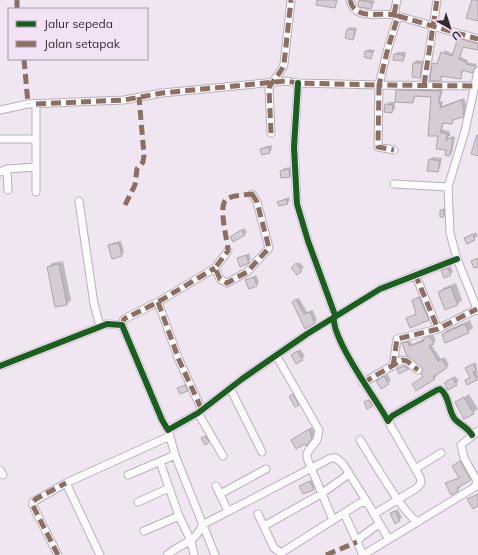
<svg xmlns="http://www.w3.org/2000/svg" width="478" height="555" font-family="Mulish,sans-serif">
<style>
.shadow{fill:#0003}
.building{fill:#d5ccd4;stroke:#aca3ab}
.lines{fill:none;stroke-linecap:round;stroke-linejoin:round}
.minor-casing{stroke:#b8b0b9;stroke-width:9}
.minor{stroke:#fdfbfd;stroke-width:7}
.quiet{stroke:#8d6e63;stroke-width:5;stroke-dasharray:10 5;stroke-linecap:butt}
.cycleway-casing{stroke:#f3e1f6;stroke-width:8}
.cycleway{stroke:#1b5e20;stroke-width:6}
</style>
<rect width="100%" height="100%" fill="#f0e6f1"/>
<!-- shadow -->
<path class="shadow" d="M360,0H373L375,1L371,8Z
M350,27L357,28L355,36L353,39L348,29Z
M461,37L478,40V49L464,46L460,57L468,60L467,62L477,64L472,72L464,70L460,78L443,75L440,80L433,64L439,62L445,50L453,54Z
M369,49L375,50L371,58L366,51Z
M398,52H406L405,57L403,60L395,54Z
M416,60L424,61L422,74L420,77L413,76L414,63Z
M399,88L443,89L440,101H443L442,106L464,98L467,107L465,113L454,118L451,123L444,122L442,129L451,132L449,134L448,140L452,136L455,137L452,153L449,155L439,135L432,96L416,95L413,102L397,91Z
M389,102H395V109L392,112L386,105Z
M272,145V149L270,152L261,150L264,147Z
M433,157L442,158L440,168L438,171L430,159Z
M291,167L292,173L290,176L281,171L284,168Z
M289,197L290,200L287,203L278,202Z
M446,207L447,213L444,216L441,210Z
M244,228L247,232L244,235L231,237Z
M476,232L478,236L467,242L465,239Z
M121,241L124,252L122,255L109,246L112,243Z
M249,253L251,259L248,262L239,259Z
M63,261L71,300L67,304L48,267L52,263Z
M299,262L304,267L297,274L295,265Z
M451,266L453,272L450,274L443,271Z
M256,275L259,282L257,285L247,280Z
M456,283L462,300L458,304L439,292L443,288Z
M422,295L431,316L428,319H407L417,313L413,300Z
M299,298L307,312L313,310L317,320L305,328L296,299Z
M470,320L473,328L468,332L443,334L447,330Z
M433,334L436,341L431,344L441,359L445,357L449,365L435,374L437,376L434,379L413,384L424,376V367L403,343L410,340L412,344L415,343Z
M300,349L305,356L297,363L292,355Z
M476,362L478,379L468,384L466,381L470,377L466,368Z
M408,363L411,366L399,372V369Z
M387,374L391,380L388,383L380,379Z
M455,376L459,381L456,384L445,383Z
M188,383L190,387L187,390L178,388Z
M296,392L301,401L298,404L290,397Z
M469,394L478,409L465,418L456,403Z
M372,398L375,402L367,407L365,403Z
M312,427L315,434L309,442L295,438Z
M208,434L211,439L209,441L202,438Z
M463,460L473,477L459,486L460,488L458,490L446,484L460,477L456,464Z
M313,479L316,486L313,489L300,486Z
M398,509L402,518L399,520L391,513Z"/>
<!-- building -->
<path class="building" d="M317,0H337L335,8L316,5Z
M359,0L373,3L371,9L360,7L358,5Z
M472,0H478V21L466,18Z
M347,29L355,30L353,40L345,38Z
M458,38L478,44V50L463,47L459,59L466,62V64L476,66L472,73L462,70L461,79L441,76V81H430L432,63L437,64L441,52L452,56Z
M365,51L373,52L371,59L364,57Z
M394,54L404,55L403,61L393,60Z
M413,63H422L420,78L412,77Z
M396,90L441,91L438,103H441L440,108L461,100L464,110L463,117L453,120L452,124L443,123L440,132L450,135L447,136L446,141L449,138L453,139L450,156L445,155L446,150L436,149L438,136H428L431,97L414,96L413,103L395,102Z
M385,104L393,105L392,113L384,112Z
M477,135H478V156L471,154Z
M269,147L270,153L262,155L260,149Z
M429,159L440,161L438,172L427,171Z
M289,169L290,177L281,178L280,171Z
M286,199L288,204L279,206L277,202Z
M440,210H444V217H440Z
M241,230L245,235L233,242L230,237Z
M473,234L475,240L467,244L464,238Z
M119,243L122,256L112,259L108,245Z
M246,255L249,263L240,267L237,258Z
M478,258V267L474,268L471,261Z
M296,263L302,271L297,275L291,268Z
M59,264L67,305L55,307L47,267Z
M448,268L451,275L444,278L441,270Z
M254,277L257,286L249,289L245,280Z
M451,287L458,305L445,310L438,292Z
M419,297L429,320L410,328L406,318L416,314L412,300Z
M296,299L304,314L310,312L315,323L305,329L292,302Z
M465,324L469,333L445,343L442,334Z
M430,336L434,344L429,346L438,361L442,359L447,368L433,377L435,379L416,391L412,384L423,377L421,374L423,369L407,356L402,343L408,342L409,346L424,341L423,339Z
M297,351L303,360L296,364L291,355Z
M473,364L477,371L473,372L477,380L467,385L465,380L470,378L465,368Z
M404,366L409,369L399,374L397,369Z
M384,376L389,384L381,389L376,381Z
M452,378L457,385L448,390L444,383Z
M185,385L188,391L180,394L177,388Z
M293,394L299,405L295,407L289,396Z
M464,397L474,414L464,419L455,402Z
M369,400L373,406L367,409L364,402Z
M309,429L312,438L306,446L305,444L296,449L291,440Z
M205,436L209,442L205,445L201,438Z
M460,461L471,480L457,488L458,491L451,495L445,483L459,478L452,466Z
M310,481L314,490L303,494L299,486Z
M478,494V506L473,509L467,499Z
M395,511L400,521L395,524L390,513Z"/>
<g class="lines">
<!-- minor casing -->
<g class="minor-casing">
<path id="minor" d="M350,0C355,23 384,10 398,16L388,48L379,85L475,86
M394,14L397,0
M398,16L478,39
M478,71L465,131L448,187L450,233L457,259L478,311
M298,83L294,147L297,204L308,241L335,315C326,332 379,403 388,421L392,416L437,390L440,389C449,395 448,409 454,418C458,424 467,426 472,435
M424,85L437,0
M0,110L28,104L124,100L162,93L286,81L298,83L379,85L378,147L394,150
M271,133L269,88C273,79 281,74 284,64L291,0
M0,139H36
M7,169L8,190
M0,172L7,169L36,167
M394,184L448,187
M36,192V104
M79,201L94,304L100,326
M228,251L215,268L220,279L227,283L247,272L269,248L257,202L252,194
M415,274L438,329
M158,302L179,360L202,410
M122,325L124,319L158,302L215,268
M276,355L319,430L317,440L307,453V458L333,520
M0,366L107,324L122,325L162,420L168,430L198,413L242,379L307,334L380,289L457,259
M393,366L397,339L438,329L477,309
M363,383L402,360L407,361L418,370
M230,388L262,452
M198,413L223,456
M169,433L175,455L215,555
M360,440C369,454 405,517 418,522
M160,462L179,516L191,541L194,555
M415,469L441,453
M0,470L3,475
M128,475L175,455
M66,483L100,555
M216,486L228,511
M220,494L266,469
M138,502L169,488
M344,513L363,555
M258,514L274,548L281,553L360,503L367,502L374,514L417,488L421,483L420,477L388,421
M374,514L388,538
M264,526L321,494L349,474
M144,531L179,516
M357,542L361,537L379,524
M58,555L33,506V502L66,483L170,436
M167,555C179,544 196,543 202,525L331,458H336L343,464L367,502
M363,555L475,487L477,481L464,458L461,445L478,431"/>
</g>
<!-- minor -->
<use href="#minor" class="minor"/>
<!-- quiet -->
<path class="quiet" d="M17,0V9
M350,0C355,23 384,10 398,16L388,48L379,85L475,86
M394,14L397,0
M398,16L478,39
M24,59L28,104
M424,85L437,0
M36,104L124,100L162,93L286,81L298,83L379,85L378,147L394,150
M271,133L269,88C273,79 281,74 284,64L291,0
M252,194L257,202L269,248L247,272L227,283L220,279L215,268L228,251C228,241 217,205 227,199C233,195 245,195 252,194Z
M125,205L135,185L137,169L143,162L144,155L139,97
M415,274L438,329
M158,302L179,360L202,410
M122,325L124,319L158,302L215,268
M393,366L397,339L438,329L477,309
M363,383L402,360L407,361L418,370
M58,555L33,506V502L36,499L66,483
M326,555L357,542"/>
<!-- cycleway casing -->
<g class="cycleway-casing">
<path id="cycleway" d="M298,83L294,147L297,204L308,241L335,315C326,332 379,403 388,421L392,416L437,390L440,389C449,395 448,409 454,418C458,424 467,426 472,435
M0,366L107,324L122,325L162,420L168,430L198,413L242,379L307,334L380,289L457,259"/>
</g>
<!-- cycleway -->
<use href="#cycleway" class="cycleway"/>
</g>
<!-- legend -->
<rect x="8" y="8" width="140" height="52" fill="#f3e1f6" stroke="#a598a8"/>
<rect x="16" y="21" width="20" height="6" fill="#1b5e20" stroke="#a598a8"/>
<text x="44" y="28" font-size="12" fill="#312a32">Jalur sepeda</text>
<rect x="16" y="41" width="20" height="6" fill="#8d6e63" stroke="#a598a8"/>
<text x="44" y="48" font-size="12" fill="#312a32">Jalan setapak</text>
<!-- north arrow -->
<g transform="translate(450 28) rotate(141)" stroke="#f3e1f6" stroke-width="3" paint-order="stroke">
<path d="M0-3L7 15L0 10L-7 15Z" fill="#312a32"/>
<text y="-6" font-size="11" font-weight="bold" text-anchor="middle" fill="#312a32">U</text>
</g>
</svg>
